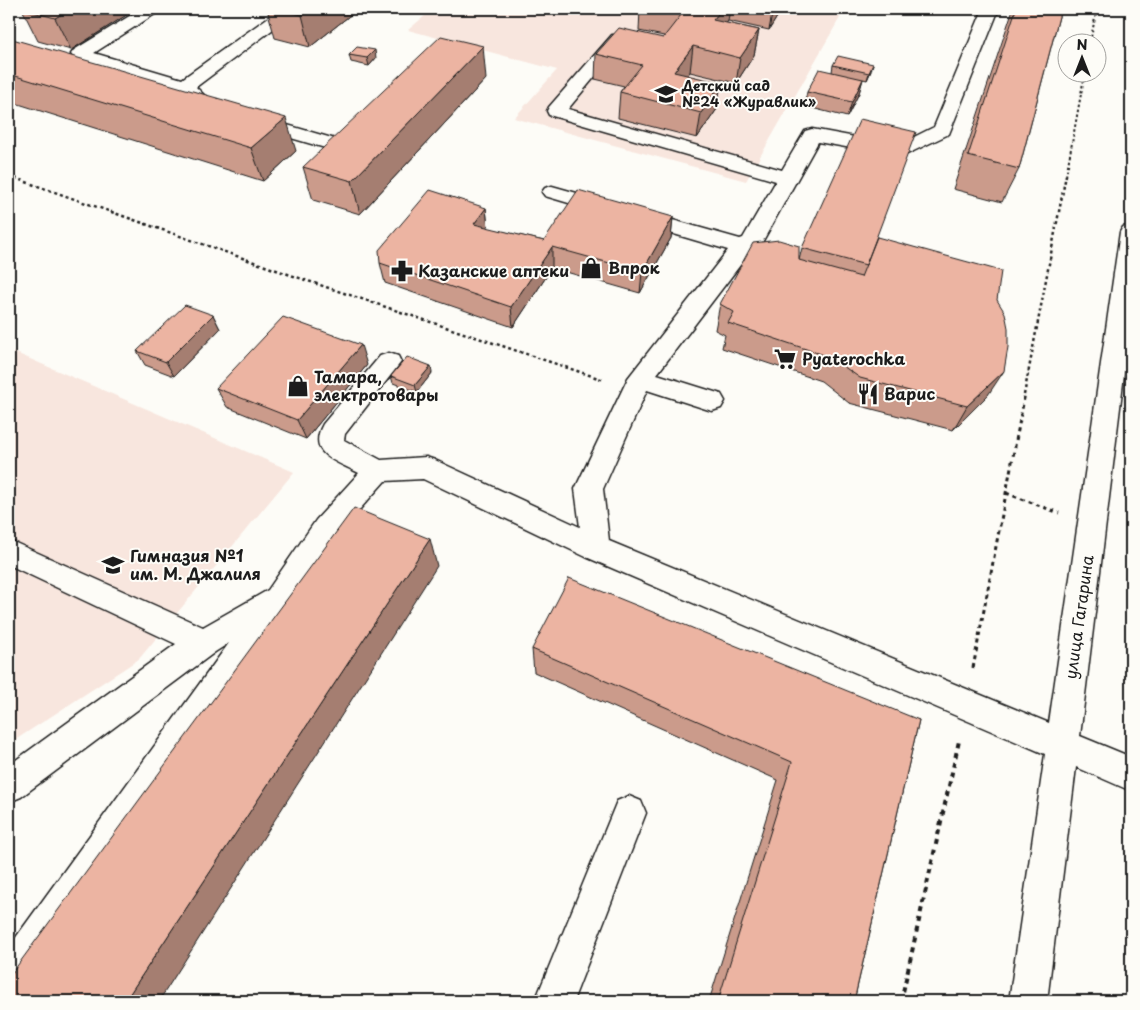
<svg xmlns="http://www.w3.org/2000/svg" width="1140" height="1010" font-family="'Playpen Sans',sans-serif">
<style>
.built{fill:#f8e6de}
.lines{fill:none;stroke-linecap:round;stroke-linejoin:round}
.minor-casing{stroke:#1c1c1c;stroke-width:3}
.path-far3{stroke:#1c1c1c;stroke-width:2;stroke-dasharray:2.5 2.5;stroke-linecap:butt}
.path-far2{stroke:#1c1c1c;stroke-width:2.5;stroke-dasharray:3 3;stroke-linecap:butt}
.path-far1{stroke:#1c1c1c;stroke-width:3;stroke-dasharray:4 4;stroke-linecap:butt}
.path{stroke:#1c1c1c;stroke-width:4;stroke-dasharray:5 5;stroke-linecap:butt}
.minor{fill:#fdfcf7;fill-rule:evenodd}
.wall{fill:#cb9b8b;stroke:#1c1c1c}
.shaded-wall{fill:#a57e71;stroke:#1c1c1c}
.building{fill:#ecb4a2;stroke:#1c1c1c}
.labels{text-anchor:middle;stroke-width:4;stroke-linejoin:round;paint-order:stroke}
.far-poi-label{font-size:14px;font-weight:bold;fill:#1c1c1c;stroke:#fdfcf7;text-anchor:start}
.poi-label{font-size:16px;font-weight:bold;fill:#1c1c1c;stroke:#fdfcf7;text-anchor:start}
.street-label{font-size:16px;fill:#1c1c1c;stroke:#fdfcf7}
</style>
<rect width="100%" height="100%" fill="#fdfcf7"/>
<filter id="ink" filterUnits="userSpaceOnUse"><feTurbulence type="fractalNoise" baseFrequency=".02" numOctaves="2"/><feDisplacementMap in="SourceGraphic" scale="10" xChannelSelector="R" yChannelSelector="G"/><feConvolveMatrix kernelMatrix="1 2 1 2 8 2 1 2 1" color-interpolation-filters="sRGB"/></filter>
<g filter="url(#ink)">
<!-- built -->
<path class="built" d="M433,9H845L746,181L514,118L557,70L408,30Z
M9,350L294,472L139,659L9,744Z"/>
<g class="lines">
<!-- minor casing -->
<g class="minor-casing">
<path id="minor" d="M141,9H160L158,12L94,53L182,79L280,9H298L296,12L196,87L212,103L342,141C351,133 355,128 367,131L370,135C362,146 353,155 339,152L198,111L179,90L74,58L71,54L74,50Z
M983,9H999L949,134L901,157L818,142L759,248L750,252L657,374L721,394L725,401L721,408L712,411L647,390L603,489L609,541L1049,723L1120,232L1123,227L1131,225V317L1080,736L1131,757V791L1076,767L1047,1001H1009L1045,754L586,557L423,479L385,481L336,536L291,605L23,993L9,998V947L229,643L215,652L21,797L9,802V765L176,644L9,565V540L203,627L268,590L316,520L359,473C337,461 306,455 323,424L380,356L389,353L398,356L401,362L345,434L344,440L381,460L426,457L435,460L580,527L575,489L628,378L728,250L545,196L542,192L545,188L552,186L740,239L743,238L776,181L549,115L547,111L549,107L612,35H624L626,39L568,109L782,170L805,131L812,129L898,145L934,127Z
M629,796L641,801L646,813L573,1001H535L617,801Z"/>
</g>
<!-- path-far3 -->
<path class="path-far3" d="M1090,42L1097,9
M1066,176L1085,72"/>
<!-- path-far2 -->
<path class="path-far2" d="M9,176L305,280L604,380
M1024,395L1066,175"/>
<!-- path-far1 -->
<path class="path-far1" d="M1006,493L1059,513
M973,668L1025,393"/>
<!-- path -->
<path class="path" d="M901,1001L959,741"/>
<!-- minor -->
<use href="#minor" class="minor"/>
</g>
<!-- wall -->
<path class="wall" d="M22,9H136L71,50L38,41Z
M267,9H358L310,47L275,38Z
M640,9H782L769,30L728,21L726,23L759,30L754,55L736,83L690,72L687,75L717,109L697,138L618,118L620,92L624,86L595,79L596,54L663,38L664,36L639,31Z
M1013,9H1061L1019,169L1002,202L953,189Z
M9,38L296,151L263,181L9,101Z
M349,55L376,58L369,66L351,62Z
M833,65L871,71L867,80L863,79L859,93L847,117L804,106L807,92L832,72Z
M486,79L360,214L313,200L303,167Z
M486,208L488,228L544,241L673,217L671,238L640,293L552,268L513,327L385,283L380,263Z
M875,241L997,300L988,395L953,430L849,403L821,381L722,348L725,335L715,330L720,304L799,260L802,248Z
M213,315L220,329L174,376L145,365L137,351Z
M367,365L306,439L227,407L216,388Z
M432,373L417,392L393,383L391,376Z
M532,649L919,720L854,1001H709L778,780L534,672Z"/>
<!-- shaded-wall -->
<path class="shaded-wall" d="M71,9H136L71,50L55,18Z
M310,9H358L310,47L302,15Z
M722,9H730L728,21L710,45L713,20Z
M773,9H782L769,30Z
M759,30L754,55L736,83L740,58Z
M483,46L486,79L360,214L352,181Z
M693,46L690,72L671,97L674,72Z
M375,50L376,58L369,66L367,58Z
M873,64L871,71L867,80L869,73Z
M863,79L859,93L847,117L852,102Z
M721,83L717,109L697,138L701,113Z
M286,118L296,151L263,181L251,148Z
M486,208L488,229L474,224Z
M673,217L671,238L640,293L642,272Z
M552,247V268L513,327L511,307Z
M213,315L220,329L174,376L166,362Z
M361,345L367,365L306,439L297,420Z
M431,366L432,373L417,392L415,385Z
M1004,371L988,395L953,430L967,406Z
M430,539L437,566L159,1001H125Z"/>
<!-- building -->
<path class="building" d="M22,9H71L55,18Z
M278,9H310L302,15Z
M654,9H722L713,20L759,30L740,58L693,46L674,72L721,83L701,113L620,92L642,65L596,54L619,28L663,38L681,15Z
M1016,9H1061L1019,169L968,156Z
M441,36L483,46L352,181L303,167Z
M9,38L286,118L251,148L9,74Z
M357,47L375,50L367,58L349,55Z
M838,56L873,64L869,73L833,65Z
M819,69L863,79L852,102L807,92Z
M860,119L916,132L866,265L802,248Z
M430,190L486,208L474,224L544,241L578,190L673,217L642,272L552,247L511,307L380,263L379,250Z
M877,237L1001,271L997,300L1005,313L1008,328V347L1004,371L967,406L860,378L830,357L728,323L734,312L720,304L753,243L779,240L799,246V260L861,277Z
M185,305L213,315L166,362L137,351Z
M283,317L361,345L297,420L216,388Z
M407,357L431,366L415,385L391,376Z
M354,508L430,539L125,1001H9V977Z
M569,578L919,720L854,1001H718L792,762L532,649Z"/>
</g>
<!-- icons -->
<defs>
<g id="school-bare" transform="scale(1.725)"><path d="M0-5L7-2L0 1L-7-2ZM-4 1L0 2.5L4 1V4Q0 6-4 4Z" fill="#1c1c1c" stroke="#fdfcf7" stroke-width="2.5" paint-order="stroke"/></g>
<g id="shop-bare" transform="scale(1.725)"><path d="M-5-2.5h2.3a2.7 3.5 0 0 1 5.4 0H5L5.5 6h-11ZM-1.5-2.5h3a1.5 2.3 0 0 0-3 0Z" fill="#1c1c1c" stroke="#fdfcf7" stroke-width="2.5" paint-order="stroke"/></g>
<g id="pharmacy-bare" transform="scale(1.725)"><path d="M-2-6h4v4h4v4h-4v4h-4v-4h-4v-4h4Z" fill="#1c1c1c" stroke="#fdfcf7" stroke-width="2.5" paint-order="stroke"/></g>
<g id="supermarket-bare" transform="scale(1.725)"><path d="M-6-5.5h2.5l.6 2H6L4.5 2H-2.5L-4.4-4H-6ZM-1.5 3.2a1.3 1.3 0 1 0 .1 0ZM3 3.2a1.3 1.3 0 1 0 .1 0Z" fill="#1c1c1c" stroke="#fdfcf7" stroke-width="2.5" paint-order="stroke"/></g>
<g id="restaurant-bare" transform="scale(1.725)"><path d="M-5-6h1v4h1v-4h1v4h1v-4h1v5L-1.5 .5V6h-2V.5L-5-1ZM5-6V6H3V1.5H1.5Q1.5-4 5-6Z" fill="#1c1c1c" stroke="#fdfcf7" stroke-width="2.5" paint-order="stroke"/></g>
</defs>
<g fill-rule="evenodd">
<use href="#school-bare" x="666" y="94"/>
<use href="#shop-bare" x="591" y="268"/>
<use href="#pharmacy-bare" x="402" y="271"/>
<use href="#supermarket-bare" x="785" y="359"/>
<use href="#shop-bare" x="298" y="386"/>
<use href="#restaurant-bare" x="868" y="394"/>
<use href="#school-bare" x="113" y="565"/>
</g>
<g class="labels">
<!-- far-poi labels -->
<g class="far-poi-label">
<text x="682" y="91">Детский сад<tspan x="682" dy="16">№24 «Журавлик»</tspan></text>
</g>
<!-- poi labels -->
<g class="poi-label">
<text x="608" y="274">Впрок</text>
<text x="418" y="277">Казанские аптеки</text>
<text x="802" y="365">Pyaterochka</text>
<text x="314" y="383">Тамара,<tspan x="314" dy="18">электротовары</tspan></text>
<text x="884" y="400">Варис</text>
<text x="130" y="562">Гимназия №1<tspan x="130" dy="18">им. М. Джалиля</tspan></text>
</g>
<!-- street labels -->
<g class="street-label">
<text transform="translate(1079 617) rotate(-82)" y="6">улица Гагарина</text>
</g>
</g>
<!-- margin -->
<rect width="1140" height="1010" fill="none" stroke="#fdfcf7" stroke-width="30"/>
<rect x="15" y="15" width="1110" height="980" fill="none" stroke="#1c1c1c" stroke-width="2" filter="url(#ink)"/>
<!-- north arrow -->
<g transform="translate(1082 58)"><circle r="24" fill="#fdfcf7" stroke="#a3a29f"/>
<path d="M0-4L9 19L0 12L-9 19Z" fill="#1c1c1c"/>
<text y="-8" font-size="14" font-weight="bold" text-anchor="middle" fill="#1c1c1c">N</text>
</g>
</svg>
